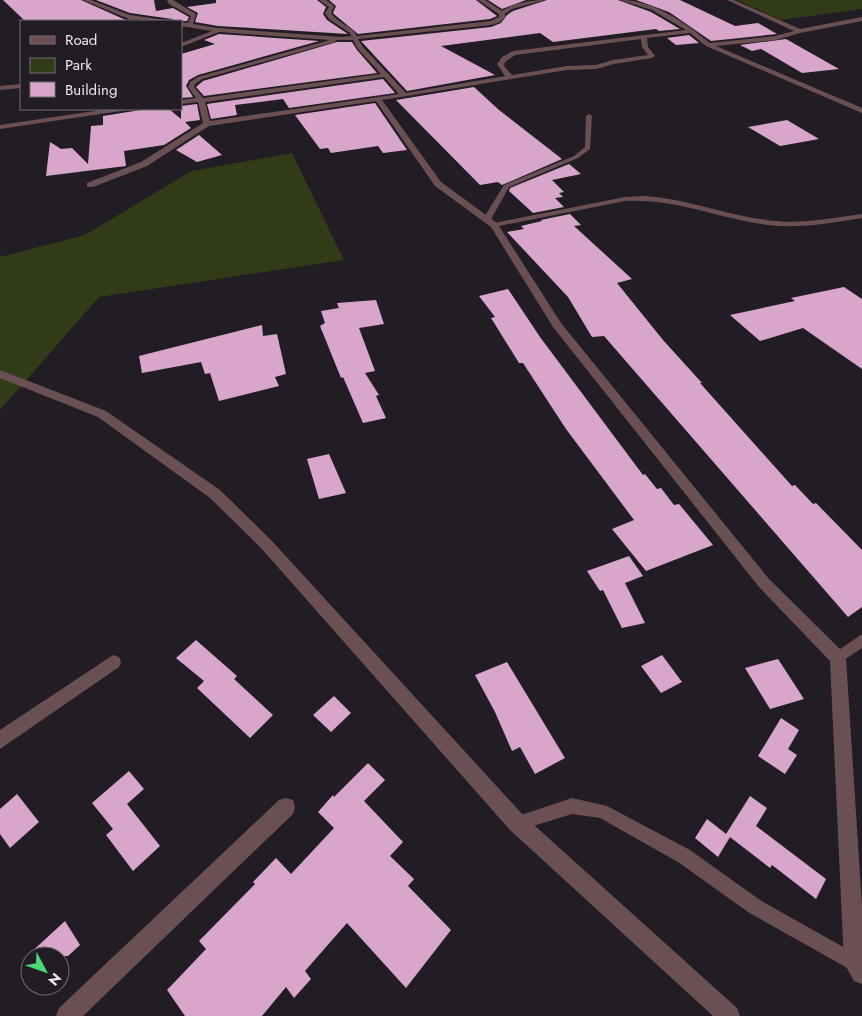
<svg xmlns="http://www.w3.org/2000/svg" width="862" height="1016" font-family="Jost,sans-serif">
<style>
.green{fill:#323b18}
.building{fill:#d8a6cb}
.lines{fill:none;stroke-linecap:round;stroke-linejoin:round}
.service{fill:#6a5053;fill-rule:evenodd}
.minor{fill:#6a5053;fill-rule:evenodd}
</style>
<rect width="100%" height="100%" fill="#221c24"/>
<!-- green -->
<path class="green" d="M737,0H862V9L781,20Z
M292,153L344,260L99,297L0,410V257L85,235L191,171Z"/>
<!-- building -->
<path class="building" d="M3,0H81L128,21H137H25Z
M96,0H154L156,11L173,8L189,17L187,21H174L172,19L130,13Z
M216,0H317L326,7L323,14L327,20L348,34L218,26L195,22L198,13L187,7L216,3Z
M329,0H476L497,16L490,19L358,34L335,15L333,13L336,6Z
M488,0H526L502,9Z
M547,0H618L651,12L680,29L659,31L656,29L553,42L540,33L441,46L495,75L407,91L361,41L491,27L501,23L507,15L513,11Z
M636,0H680L735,26L758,23L777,34L711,41L669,12Z
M219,34L319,41L198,75L189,80L186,86L193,97L181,98V54L215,44L204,40Z
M689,35L699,43L676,45L667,38Z
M786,39L839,69L802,73L761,49L752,51L740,45Z
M337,42H352L357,50L377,73L204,96L196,87L203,81Z
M383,79L395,93L289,108L283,99L235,105L237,115L211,119L207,104Z
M474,87L499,110L562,159L502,185L498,182L480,185L396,100Z
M375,103L407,150L383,153L378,146L331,153L328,148L320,149L295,115Z
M197,104L200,120L185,122L191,128L164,145L124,151L126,166L46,176L50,142L61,149L72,148L88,164L91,126L103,125V116L147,109H169L181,119V106Z
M787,120L819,139L780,146L748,127Z
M199,135L222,155L197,162L176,150Z
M569,164L581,174L552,180L564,192L559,193L563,197L555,198L564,207L533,213L509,191L510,188Z
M570,214L581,225L574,226L632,279L617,283L663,340L702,383H700L792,486L795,485L813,504L816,503L862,550V607L848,617L604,336L592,337L568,297L507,232L524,229L521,226L542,221L541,220Z
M844,287L862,299V369L803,328L760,341L730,315L795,301L791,298Z
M508,289L540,337L643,475L645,474L657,489L661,488L674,505L679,504L713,545L646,571L612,529L634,520L566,429L523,363H519L491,318L495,317L479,296Z
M376,300L384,324L359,328L375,371L365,373L379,395L376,396L386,418L363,423L343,377L341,378L320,326L325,323L321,311L339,308L337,303Z
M262,325L263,336L277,334L286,374L275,377L279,386L219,401L210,373L205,374L201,362L142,373L139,356Z
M329,454L346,493L319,499L307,459Z
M629,556L643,576L625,583L645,623L622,628L603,590L600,591L587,571Z
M196,640L237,676L234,679L273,715L250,738L197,688L204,681L176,658Z
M662,655L682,682L661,693L641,666Z
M778,659L804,699L770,709L745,668Z
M507,662L565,758L535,774L520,747L512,751L495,712L475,675Z
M334,696L351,713L331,732L313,715Z
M781,718L799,730L788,749L797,755L785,774L758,756Z
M368,763L385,780L364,801L403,842L390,856L414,879L408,886L451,930L406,988L347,923L305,971L311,979L294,998L286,987L262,1016H185L167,990L206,949L199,941L255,884L253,882L276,858L291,874L334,828L318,812L333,795L334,797Z
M129,771L144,789L127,804L160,846L133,871L106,835L113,829L92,803Z
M17,794L39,822L10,848L0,834V809Z
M750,796L767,808L756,826L826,879L816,899L772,865L770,868L726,834Z
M707,819L730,837L718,857L695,838Z
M65,921L80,945L68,956H27Z"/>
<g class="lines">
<!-- service -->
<path class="service" d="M589,114L592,116L590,149L578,158L509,187L490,221H484L483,219L504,185L574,156L585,147L586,116Z
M643,196C685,198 725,215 767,220C798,225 831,218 862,214V218C831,223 799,229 767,225C716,218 679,199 625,201L494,227L490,225L494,223L625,197Z
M862,634V648L838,664L833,662L831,658L833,654Z
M572,798L607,806L690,850L760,900L861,957V969L855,972L849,969L748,912L678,862L600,818L572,814L517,831L512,828L509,823L512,818Z"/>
<!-- minor -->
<path class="minor" d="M83,0H91L130,15L172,21L129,19Z
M167,0H173L196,14L193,24L218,28L341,37L351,36L350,33L329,19L325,13L329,7L319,0H326L334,6L331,13C337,23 351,25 357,36L491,21L499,17V14L478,0H485L502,11C514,3 531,0 545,0L512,9L505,14V17L500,22L491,25L358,39L363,47L406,93L505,76L497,64L502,57L513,51L686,30L652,10L620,0C654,0 685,23 710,43L775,36L794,31L727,0H734L800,29L862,17V21L800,33L776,40L716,46L862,108V113L706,46L690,33L647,38L648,47L655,56L652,58L614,64L596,69L567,70L382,100L441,182L497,223L561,323L769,579L844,653L846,658L862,906V984L854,981L844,963L830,661L759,587L553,327L491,227L435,186L376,101L209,126L147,166L93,187H87V183L141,162L203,123L198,102L181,104V100L196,98L188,87L190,82L198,77L330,40L219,32L181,47V43L212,31L181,26V22L188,23L191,16L169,4ZM641,39L642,47L648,55L613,60L596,65L567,66L512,75L504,66L505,62L515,55ZM336,40H353L358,49L381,74L203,98L194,87L195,84L202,79L335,42ZM384,77L399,94L210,121L205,102Z
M21,84V88L0,90V86Z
M108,109H125L121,111L0,129V125Z
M0,370L106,411L220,490L271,540L524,816L737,1008L740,1016H713L510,830L261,548L210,498L98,417L0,378Z
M113,655L119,657L121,662L119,667L0,749V730Z
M286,798L293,800L295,807L293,814L83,1016H56L59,1008L279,800Z"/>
</g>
<!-- legend -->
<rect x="20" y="20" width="162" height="90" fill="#221c24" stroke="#736e75"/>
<rect x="30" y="36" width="25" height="8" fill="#6a5053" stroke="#736e75"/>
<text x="65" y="45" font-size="15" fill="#ede9ee">Road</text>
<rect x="30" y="58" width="25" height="15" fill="#323b18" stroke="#736e75"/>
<text x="65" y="70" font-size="15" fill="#ede9ee">Park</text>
<rect x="30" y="82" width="25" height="15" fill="#d8a6cb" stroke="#736e75"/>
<text x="65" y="95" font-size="15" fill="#ede9ee">Building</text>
<!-- north arrow -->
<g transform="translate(45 971) rotate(131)"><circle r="24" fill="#221c24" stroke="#736e75"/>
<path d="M0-4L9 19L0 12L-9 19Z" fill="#49d778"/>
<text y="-8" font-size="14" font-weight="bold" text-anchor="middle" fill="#ede9ee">N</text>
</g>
</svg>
